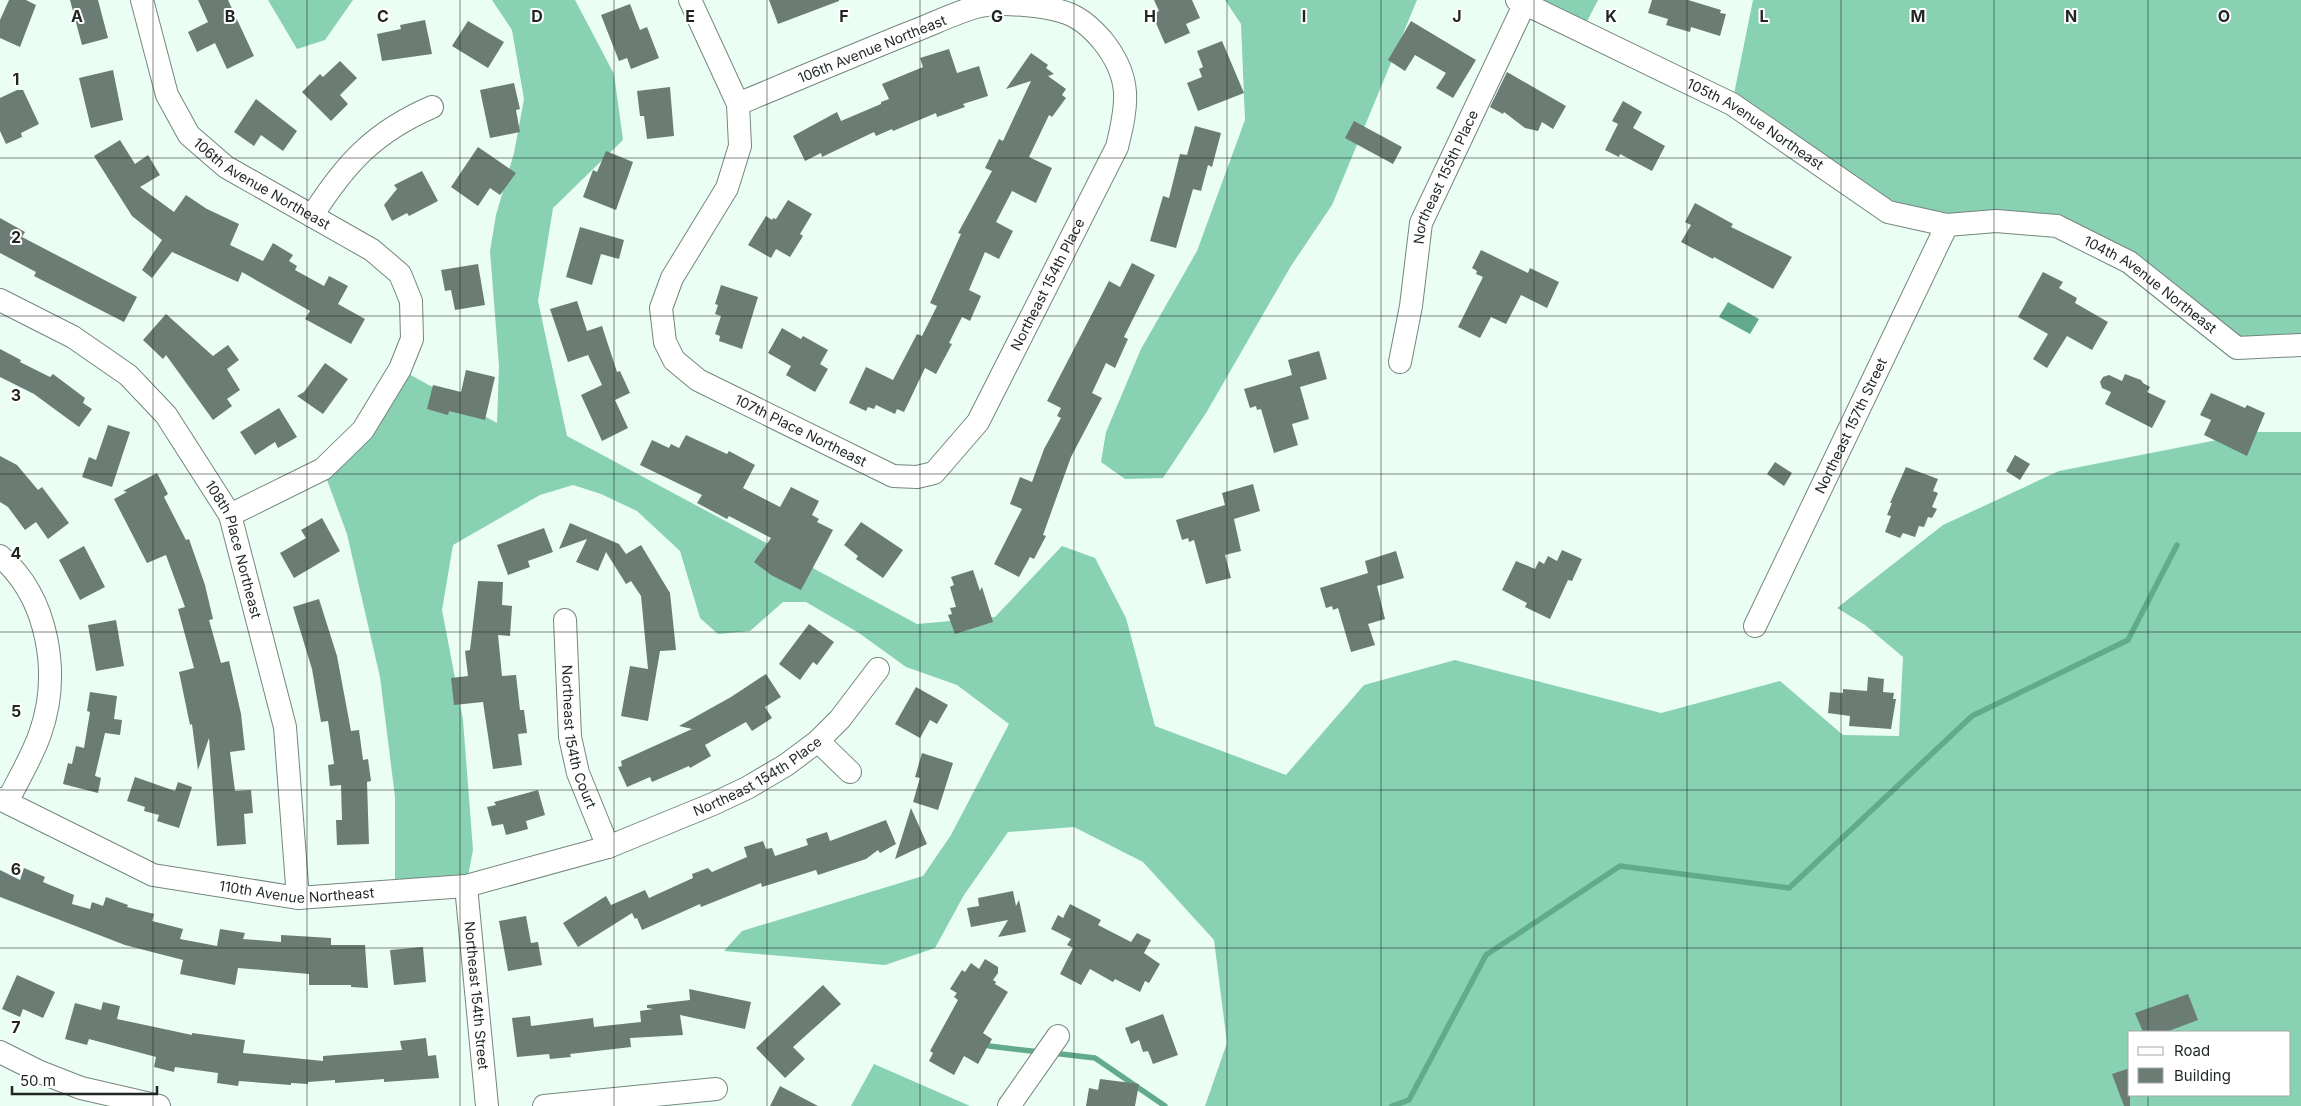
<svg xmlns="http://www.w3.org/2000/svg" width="2301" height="1106" font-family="Inter,sans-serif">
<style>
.forest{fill:#88d1b2;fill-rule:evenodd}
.water{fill:#62aa8c}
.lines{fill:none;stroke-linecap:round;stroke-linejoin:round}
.stream{stroke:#62aa8c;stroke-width:5.5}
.building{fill:#6b7c74}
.minor-casing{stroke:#75867e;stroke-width:24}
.minor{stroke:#fff;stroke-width:22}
.grid{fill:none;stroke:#1f2623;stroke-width:1;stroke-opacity:0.55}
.labels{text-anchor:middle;stroke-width:4;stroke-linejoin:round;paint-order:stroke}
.street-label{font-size:14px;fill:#1f2623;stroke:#fff}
.grid-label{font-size:16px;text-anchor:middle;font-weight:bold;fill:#1f2623;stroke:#fff;stroke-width:4;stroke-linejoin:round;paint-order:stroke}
</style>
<rect width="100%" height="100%" fill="#ebfef4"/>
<!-- forest -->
<path class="forest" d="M268,0H353L325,40L297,49Z
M492,0H575L614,74L623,140L553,208L538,301L567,436L917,624L995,617L1062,546L1095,558L1126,618L1155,726L1286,775L1364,685L1455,660L1661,713L1780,681L1843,735L1899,736L1903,657L1865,625L1837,608L1943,525L2059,471L2258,432H2301V1106H1205L1227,1043L1214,940L1143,862L1074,827L1008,832L964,895L935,948L885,965L724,951L742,931L923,876L951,835L1009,724L957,685L906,667L859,633L806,602H783L750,631L718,634L700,618L680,551L637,511L601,494L573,485L540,495L453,545L442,610L463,720L473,850L466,886L395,891V797L380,677L347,534L323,469L400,369L497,423L499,366L490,251L496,215L514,153L524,99L512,30ZM2130,1032H2290V1095H2130Z
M1225,0H1417L1332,205L1291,266L1206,413L1163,478L1125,479L1101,462L1106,432L1141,349L1197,251L1245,120L1241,24Z
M1517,0H1598L1582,31Z
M1753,0H2301V345L2237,348L2057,226L1888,212L1732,104Z
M874,1064L970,1106H851Z"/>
<!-- water -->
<path class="water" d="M1728,302L1759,319L1750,334L1719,317Z"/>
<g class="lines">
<!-- stream -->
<path class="stream" d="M989,1046L1040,1052
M1052,1053L1095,1058L1165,1106
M1392,1106L1409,1100L1486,955L1620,866L1789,888L1972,716L2128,640L2177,545"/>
</g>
<!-- building -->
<path class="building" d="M9,0H26L36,5L20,47L0,38V20Z
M70,0H98L108,38L82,45Z
M198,0H228L254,56L227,69L215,43L197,52L188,32L208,22Z
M769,0H839V1L778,24Z
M1154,0H1192L1200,18L1186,24L1190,33L1165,44L1152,14L1159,11Z
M1652,0H1688L1721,10L1720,13L1726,14L1720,36L1691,27L1690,32L1666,25L1668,19L1648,13Z
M630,4L640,30L647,27L659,58L631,69L627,58L619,61L601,15Z
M425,20L432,54L382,61L377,34L401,29L400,25Z
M468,21L504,42L488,68L452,46Z
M1411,21L1476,60L1453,98L1436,88L1446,73L1415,55L1405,71L1388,60Z
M1222,41L1244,93L1198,111L1187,83L1202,77L1199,69L1203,67L1197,51Z
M949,49L957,73L979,66L988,96L963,104L965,107L937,117L936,113L893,131L892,129L876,136L874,132L822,157L821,153L805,161L793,136L837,112L841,121L881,104V102L889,99L882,84L923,67L920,58Z
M1031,53L1048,65L1046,68L1054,74L1048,76L1066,89L1062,95L1066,98L1052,117L1049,115L1029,157L1052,168L1036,203L1012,191L996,222L1013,231L999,259L985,252L969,290L981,296L970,321L962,317L949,343L952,344L936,374L925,368L904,412L897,409L895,414L876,405L874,409L868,407L866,411L849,403L866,367L893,380L917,334L922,336L937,306L930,303L961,234L958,233L992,171L985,168L999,139L1003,141L1031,81L1006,89Z
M340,61L357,78L340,95L348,104L331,121L302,92L320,74L323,77Z
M113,70L123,120L91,128L79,78Z
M1507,72L1566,106L1553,129L1542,122L1538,131L1525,128L1504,112L1503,114L1490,107Z
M514,83L520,109L516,110L520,132L490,138L480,90Z
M670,87L674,136L647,139L644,116H640L637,91Z
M17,90H23L39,124L21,133L22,137L6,144L0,131V98Z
M256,99L297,131L283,151L261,135L254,146L234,132Z
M1623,101L1642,112L1633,128L1665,146L1652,171L1620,154L1619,157L1605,150L1618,124L1612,121Z
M1354,121L1402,147L1393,164L1345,138Z
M1195,126L1221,133L1212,167L1208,165L1201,191L1193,189L1176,248L1150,241L1163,196L1169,198L1180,154L1187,155Z
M120,140L135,164L148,155L160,175L140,187L174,212L186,195L207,209L239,224L230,245L263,261L273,243L293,255L289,261L297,266L295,270L324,286L329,276L348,286L338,304L365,319L351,344L305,319L310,311L242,272L238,282L172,252L152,278L142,270L162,240L132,216L94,156Z
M478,147L516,173L500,195L490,188L478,206L451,187Z
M606,151L633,162L616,210L583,197L593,170L597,172Z
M422,171L438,201L409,216L407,213L392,221L384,205L397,189L394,185Z
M788,200L812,214L800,234L803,236L790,257L776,249L771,258L748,245L766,216L772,220L773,218L776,219Z
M1695,203L1733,224L1731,227L1792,257L1773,289L1714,257L1713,259L1681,242L1691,225L1685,222Z
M0,218L25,232L22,237L137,297L124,322L34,276L36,272L0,253Z
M580,227L624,240L619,259L601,254L592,285L566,277Z
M1481,250L1528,273L1530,268L1559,282L1547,308L1521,295L1506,324L1491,317L1480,338L1458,327L1483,277L1476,274L1477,271L1472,268Z
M1132,263L1155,275L1124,337L1128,339L1115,368L1106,363L1092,393L1102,398L1071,457L1043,535L1046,536L1034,559L1030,557L1019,577L994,564L1022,509L1010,504L1020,477L1032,482L1044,449L1061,418L1057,416L1061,408L1047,401L1109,281L1120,287Z
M478,264L485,305L455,310L451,290L445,291L441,270Z
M2043,272L2063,282L2059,288L2077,298L2075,303L2108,322L2092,350L2067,336L2047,368L2033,359L2048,334L2018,317Z
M721,285L758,297L742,349L719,341L720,336L715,334L721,316L715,314L718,305L715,304Z
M577,301L587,331L602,326L617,372L620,371L630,393L615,400L628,428L602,441L581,395L602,385L588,355L568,362L550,309Z
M166,314L213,356L228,345L239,360L227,369L240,390L227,399L232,406L213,420L166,355L163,359L143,340Z
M782,328L801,339L803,336L828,350L820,364L828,369L815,392L786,375L791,366L768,353Z
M0,349L21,360L20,362L50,377L53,374L85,398L83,403L92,409L79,427L34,394L0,377Z
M1319,351L1327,379L1300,387L1309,419L1292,424L1298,445L1274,453L1261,409L1257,410L1256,406L1250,408L1244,389L1292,375L1288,360Z
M325,363L348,379L323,414L297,396L304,392Z
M466,370L495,377L485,420L449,411L448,415L427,409L433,385L461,392Z
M2125,374L2141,380L2143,383L2150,387L2147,392L2166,401L2152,428L2105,404L2111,392L2102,388L2100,382L2103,377L2109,375L2122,381Z
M2211,393L2245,408L2247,405L2265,413L2247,456L2204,435L2211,420L2200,415Z
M279,408L297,437L278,448L275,442L255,455L240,432Z
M108,425L130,432L112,487L82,477L89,457L96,460Z
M686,435L727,454L729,451L755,465L743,488L780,507L791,487L819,501L812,515L819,519L817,522L833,530L801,590L771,575L754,562L771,538L729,516L727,519L697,503L702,495L640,465L652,440L669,448L671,444L679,448Z
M2015,455L2030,464L2020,480L2006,471Z
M0,456L17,465L38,490L42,487L69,523L48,539L36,522L25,530L8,507L0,502Z
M1775,462L1792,473L1784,486L1767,474Z
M1906,467L1938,479L1933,491L1938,493L1932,507L1937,509L1932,518L1928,517L1924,527L1919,526L1915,537L1903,533L1900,538L1885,532L1891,516L1887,515L1892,503H1890Z
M157,473L168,494L164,497L186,540L189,539L205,585L213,619L209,620L221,663L229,661L241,714L245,750L230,752L235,791L251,790L253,813L244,814L246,844L217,846L209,738L198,770L192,724L190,725L179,672L194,668L178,609L185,607L166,555L147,563L114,499L127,492L123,491Z
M1253,484L1260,511L1234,519L1241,551L1225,555L1231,578L1206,584L1194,540L1189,542L1188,538L1182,540L1176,520L1225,505L1222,493Z
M322,518L340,551L294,578L280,553L306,538L301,530Z
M861,522L903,550L883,578L856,559L858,556L844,545Z
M570,523L619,544L626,554L641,545L670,593L676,650L660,651L648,721L621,716L630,666L648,669L641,596L631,581L626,584L606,552L598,571L576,562L587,539L559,549Z
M544,528L553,552L528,561L530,567L508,575L497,545Z
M84,546L105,587L80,600L59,560Z
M1562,550L1582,559L1572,581L1568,580L1550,619L1525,607L1527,603L1502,590L1516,561L1535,569L1539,561L1544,564L1548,556L1557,561Z
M1396,551L1404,578L1377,586L1385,619L1368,624L1375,645L1351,652L1338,608L1333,610L1332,606L1326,608L1320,588L1368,573L1365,561Z
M973,570L980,591L982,587L993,622L955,634L948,615L952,614L950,608L956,607L950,587L954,585L951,577Z
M478,581L503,582L502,605L512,606L510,636L498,635L502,676L516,675L520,710H524L527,733L518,734L522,765L493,769L483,702L454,705L451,678L468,676L465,651L470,650Z
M319,599L337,656L351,731L359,730L363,760L368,759L371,781L367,782L369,844L337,845L336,820H342L341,785L330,786L328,765L334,764L328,721L321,722L312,669L293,607Z
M116,620L124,666L96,671L88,625Z
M809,624L834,642L817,665L813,662L800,680L779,664Z
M766,674L781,697L765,707L772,718L752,731L746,722L705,745L711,756L690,768L689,766L652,782L650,777L627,787L618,767L622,766L621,761L692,729L679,726L731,697Z
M1868,677L1884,679L1883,692L1894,693L1893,699H1896L1891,729L1849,726L1850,716L1828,713L1830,692L1843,693V689L1867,691Z
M916,687L948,705L937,724L930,720L920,738L895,724Z
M90,692L117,696L114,719L122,720L120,735L105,733L95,776L101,778L98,793L63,784L68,763L72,764L76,746L84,748L90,712L87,711Z
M922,753L953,763L938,810L913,802L920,778L915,777Z
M135,777L175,791L178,782L192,787L179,828L157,821L159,815L144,811L145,807L127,801Z
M538,790L545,815L526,821L528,829L506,835L503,824L492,826L487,807L496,805L494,802Z
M911,808L927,844L895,859Z
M886,820L896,844L880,853L878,850L866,859L818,875L816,870L762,887L761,883L701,907L700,904L642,930L637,918L635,919L632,913L578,947L563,923L606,896L611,905L645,890L649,898L693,878L692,874L708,868L712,872L747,857L744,847L763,841L766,849L772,848L775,856L808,845L806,839L827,832L830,841Z
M24,868L45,877L43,882L74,895L72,904L90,909L92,902L103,906L106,897L128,905L127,907L154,914L152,921L183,929L180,939L217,946L220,929L245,933L243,939L281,942V935L331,938V945H365L368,988L351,987V985H309V974L238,968L235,985L180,974L183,960L125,945L0,897V870L20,880Z
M1013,891L1016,906L1019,900L1026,932L998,937L1008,920L971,927L967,908L979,906L978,898Z
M1070,904L1101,920L1098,925L1131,942L1137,933L1151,940L1144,953L1160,964L1149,983L1145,981L1140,992L1115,979L1113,982L1090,969L1081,985L1060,974L1073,948L1067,945L1071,939L1051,929L1058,915L1063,918Z
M526,916L531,943L538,942L542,965L508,971L499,921Z
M423,947L426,982L394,985L390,950Z
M985,959L998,967V973L993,980L996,982L995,984L1008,992L983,1033L992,1039L978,1064L964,1056L954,1075L929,1061L933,1053L930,1051L958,1000L954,997L957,993L950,989L962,970L965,972L971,963L979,969Z
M17,975L55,992L43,1018L23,1009L20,1017L2,1009Z
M823,985L841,1004L793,1047L805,1059L785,1078L756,1048Z
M689,989L751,1002L745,1029L680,1015L683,1035L630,1038L631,1047L570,1054L571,1057L550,1059L549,1054L517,1057L512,1018L530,1016L531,1026L593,1018L594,1027L641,1022L640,1011L653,1009L647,1008V1005L690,1000Z
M2188,994L2198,1020L2166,1032H2143L2135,1013Z
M103,1002L120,1006L117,1019L192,1035V1033L245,1040L243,1053L323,1061V1056L402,1050L400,1041L426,1038L428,1056L436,1055L439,1078L384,1082V1079L335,1083V1080L308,1082V1084L291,1083V1085L239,1081L238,1086L217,1083L218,1073L175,1067L174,1072L154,1067L156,1057L89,1039L87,1045L65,1039L75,1003L101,1010Z
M1163,1014L1178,1055L1153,1064L1148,1051L1143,1052L1139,1040L1131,1044L1125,1028Z
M2130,1068V1106H2124L2112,1074Z
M1100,1079L1139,1084L1135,1106H1086L1089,1088L1098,1090Z
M780,1086L818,1106H770Z"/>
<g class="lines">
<!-- minor casing -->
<g class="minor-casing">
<g id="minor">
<path id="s1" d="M142,0L167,95L189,135L226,167L372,250L400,274L411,301L412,339L400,369L363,430L323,469L230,515"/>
<path id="s2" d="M690,0L738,104L740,146L727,188L672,278L661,308L665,342L674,360L698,380L893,476L917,477L934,473L978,422L1117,147C1128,103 1132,77 1102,40C1095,32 1086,23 1077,18C1056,5 999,1 976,7C954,13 931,25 909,33C852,56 795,80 738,104"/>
<path id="s3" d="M1517,0L1732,104L1888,212L1947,225L1996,221L2057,226L2129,262L2237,348L2301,345"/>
<path d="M312,216C345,164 374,132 432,107"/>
<path id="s4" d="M0,300L73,337L128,375L166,415L230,515L285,727L298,898"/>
<path id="s5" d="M1400,362L1411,306L1421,223L1525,3"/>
<path d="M0,556C49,598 61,675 40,734C32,757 18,780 7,802"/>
<path id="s6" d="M565,620L570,737L578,773L608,847"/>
<path id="s7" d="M1755,626L1947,225"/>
<path d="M818,741L850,772"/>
<path id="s8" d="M0,799L153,875L298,898L466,886L608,847L713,804L747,788L786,765L818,741L840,719L878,669"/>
<path id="s9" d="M466,886L487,1106"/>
<path d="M0,1052L40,1072L81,1088L159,1106"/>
<path d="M544,1106L716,1089"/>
<path d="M1009,1106L1058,1036"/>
</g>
</g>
<!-- minor -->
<use href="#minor" class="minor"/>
</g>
<!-- grid -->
<path class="grid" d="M153,0V1106M307,0V1106M460,0V1106M614,0V1106M767,0V1106M920,0V1106M1074,0V1106M1227,0V1106M1381,0V1106M1534,0V1106M1687,0V1106M1841,0V1106M1994,0V1106M2148,0V1032M0,158H2301M0,316H2301M0,474H2301M0,632H2301M0,790H2301M0,948H2301M2148,1095V1106"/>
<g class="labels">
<!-- street labels -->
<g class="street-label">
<text transform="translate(872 49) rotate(-22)" y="5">106th Avenue Northeast</text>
<text dy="5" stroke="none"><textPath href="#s3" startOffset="269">105th Avenue Northeast</textPath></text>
<text dy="5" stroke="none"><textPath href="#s5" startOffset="192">Northeast 155th Place</textPath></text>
<text dy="5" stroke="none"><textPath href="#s1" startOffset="232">106th Avenue Northeast</textPath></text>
<text dy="5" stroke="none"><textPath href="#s2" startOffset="904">Northeast 154th Place</textPath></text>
<text dy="5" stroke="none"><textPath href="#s3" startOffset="710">104th Avenue Northeast</textPath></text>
<text dy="5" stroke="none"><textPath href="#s7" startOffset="222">Northeast 157th Street</textPath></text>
<text dy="5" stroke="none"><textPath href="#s2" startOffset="538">107th Place Northeast</textPath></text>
<text dy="5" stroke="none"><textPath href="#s4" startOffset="356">108th Place Northeast</textPath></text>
<text dy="5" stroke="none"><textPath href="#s6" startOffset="118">Northeast 154th Court</textPath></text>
<text dy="5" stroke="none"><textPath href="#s8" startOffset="799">Northeast 154th Place</textPath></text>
<text dy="5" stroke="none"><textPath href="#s8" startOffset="316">110th Avenue Northeast</textPath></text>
<text dy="5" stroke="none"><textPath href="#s9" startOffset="110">Northeast 154th Street</textPath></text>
</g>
</g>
<g class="grid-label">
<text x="77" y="22">A</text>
<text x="230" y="22">B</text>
<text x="383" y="22">C</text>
<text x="537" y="22">D</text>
<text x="690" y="22">E</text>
<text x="844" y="22">F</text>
<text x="997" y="22">G</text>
<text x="1150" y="22">H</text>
<text x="1304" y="22">I</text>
<text x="1457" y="22">J</text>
<text x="1611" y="22">K</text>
<text x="1764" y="22">L</text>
<text x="1918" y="22">M</text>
<text x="2071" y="22">N</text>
<text x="2224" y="22">O</text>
<text x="16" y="85">1</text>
<text x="16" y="243">2</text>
<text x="16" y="401">3</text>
<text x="16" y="559">4</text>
<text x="16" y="717">5</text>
<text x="16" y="875">6</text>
<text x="16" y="1033">7</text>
</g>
<!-- legend -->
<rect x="2128" y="1031" width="162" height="65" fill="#ffffff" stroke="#a5a8a7"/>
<rect x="2138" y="1047" width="25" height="8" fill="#ffffff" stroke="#a5a8a7"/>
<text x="2174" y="1056" font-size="15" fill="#1f2623">Road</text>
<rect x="2138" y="1068" width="25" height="15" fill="#6b7c74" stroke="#a5a8a7"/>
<text x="2174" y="1081" font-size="15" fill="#1f2623">Building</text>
<!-- scale -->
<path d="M12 1086v8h145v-8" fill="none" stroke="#1f2623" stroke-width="2.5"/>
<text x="20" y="1086" font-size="15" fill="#1f2623" stroke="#ffffff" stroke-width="4" paint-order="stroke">50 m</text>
</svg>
